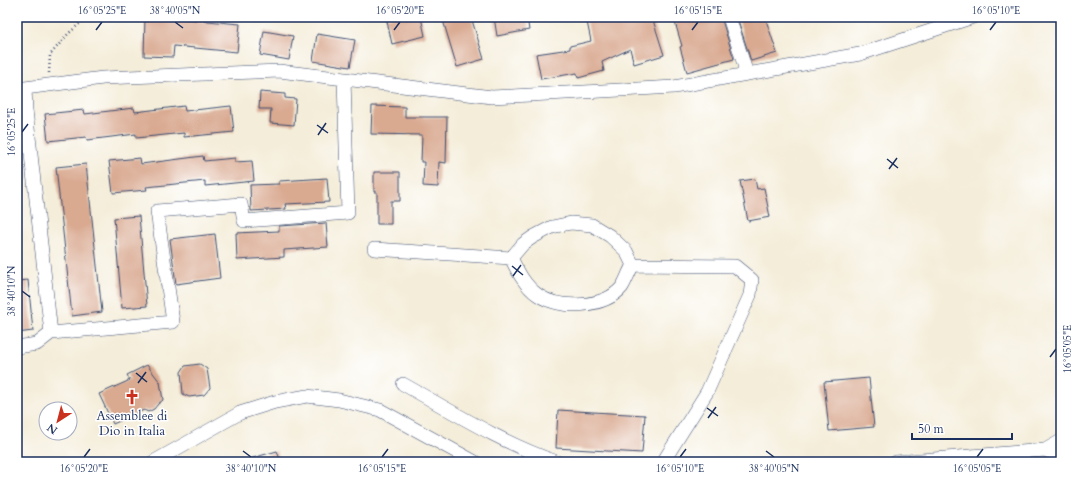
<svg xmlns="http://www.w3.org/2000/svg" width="1078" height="479" font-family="Cardo,serif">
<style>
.building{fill:#d9a990}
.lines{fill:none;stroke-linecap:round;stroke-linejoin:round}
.minor-casing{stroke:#3c4c70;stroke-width:14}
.path{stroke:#3c4c70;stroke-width:2.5;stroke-dasharray:1 3;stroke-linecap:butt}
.minor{stroke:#fff;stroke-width:13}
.ticks{fill:none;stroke:#1b2f5e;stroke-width:1.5}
.labels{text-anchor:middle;stroke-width:3;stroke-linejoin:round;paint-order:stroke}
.poi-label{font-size:13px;fill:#1b2f5e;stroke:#fff}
.neatline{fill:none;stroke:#1b2f5e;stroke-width:1.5}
.ticks-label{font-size:10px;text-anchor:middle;fill:#1b2f5e}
</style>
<rect width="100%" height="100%" fill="#fff"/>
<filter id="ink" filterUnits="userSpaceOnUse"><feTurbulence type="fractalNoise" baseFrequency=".025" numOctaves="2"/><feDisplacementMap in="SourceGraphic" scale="8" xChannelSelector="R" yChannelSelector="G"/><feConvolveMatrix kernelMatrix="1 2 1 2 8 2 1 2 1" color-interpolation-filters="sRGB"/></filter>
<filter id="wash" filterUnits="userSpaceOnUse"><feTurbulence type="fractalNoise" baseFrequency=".012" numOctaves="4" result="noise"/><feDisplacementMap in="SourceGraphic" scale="16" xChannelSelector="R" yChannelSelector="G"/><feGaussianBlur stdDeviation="0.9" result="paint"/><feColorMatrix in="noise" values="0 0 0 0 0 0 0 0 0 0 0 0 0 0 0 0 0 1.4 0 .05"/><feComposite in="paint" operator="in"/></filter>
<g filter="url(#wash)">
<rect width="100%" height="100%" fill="#f4edd9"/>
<g id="blocks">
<!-- building -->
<path class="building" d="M145,17H175V18L240,24L237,52L174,46L173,57L144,56Z
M386,17H421L425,36L392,44Z
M442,17H471L484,59L457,67Z
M494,17H527L529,30L497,36Z
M586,17H652L664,55L634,64L630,49L602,62L604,71L578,78L577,73L541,79L536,54L570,49V46L591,41Z
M679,17H721L734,59L687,72L680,47L682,46L674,19Z
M737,17H765L777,53L751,61Z
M264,31L293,36L289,60L260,55Z
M317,34L355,40L350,67L313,61Z
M260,92L285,94V98L296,99L294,125L270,123L271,109H259Z
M184,106L185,111L231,106L234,132L184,137V133L136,138V134L87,140L86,137L48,141L45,114L84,110L85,114L134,108L135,112Z
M372,106L405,107V117H447L446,163L439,162L438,187L423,186L424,162H421L422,135L371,134Z
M203,156L204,161L235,158V162L252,161L254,181L205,186V181L146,187L147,190L113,193L109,161L140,158L141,164Z
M86,164L102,312L72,316L56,167Z
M374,172H400V201H391V224H377V192H374Z
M327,178L329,202L285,204L286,209L251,211L250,185L279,184V181Z
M755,179L757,189L764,188L770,217L748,221L740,181Z
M139,216L147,306L122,308L114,218Z
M326,223L328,247L284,250V257L237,260L236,233L279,231V226Z
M215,234L220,278L176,284L170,239Z
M28,280L33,331L17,333V281Z
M200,364L207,369L210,388L204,395L189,397L183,394L181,372L185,366Z
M147,365L160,382L163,400L158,404L154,409L148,412L144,410L113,424L99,394L128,381L130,380L127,375Z
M869,378L874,427L829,431L824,382Z
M558,410L645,415L642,453L556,448Z
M277,451L281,462H249V459Z"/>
</g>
</g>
<g filter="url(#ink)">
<use href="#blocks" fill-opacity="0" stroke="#3c4c70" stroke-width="1"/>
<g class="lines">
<!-- minor casing -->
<g class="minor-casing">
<path id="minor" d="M729,17L747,74
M25,88L26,110L51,333
M17,91L25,88L103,78L279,71L492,97L674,87L860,54L973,17
M374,249L511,258C518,272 525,286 538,295C560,310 605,308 622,287C626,281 629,271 633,265L626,251L610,236L592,225L571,223L552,227L533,237L523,244L511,258
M633,265L735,266L752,280L750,295L707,392L663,462
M17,347L37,344L51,333L173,322L157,211L241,204L244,221L348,213L344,79
M403,384C453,412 502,443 557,462
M1045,450L1061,457
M153,462L240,413L275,402L307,396L339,400L380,410L475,462
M896,462L1045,450L1061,441"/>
</g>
<!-- path -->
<path class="path" d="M49,73L50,55L68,34L87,17"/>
<!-- minor -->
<use href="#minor" class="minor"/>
</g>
</g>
<!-- ticks -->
<path class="ticks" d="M175,22L183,28M96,30L102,22M394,30L400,22M692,30L698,22M990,30L996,22M317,125L328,133M22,132L28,124M318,135L326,123M887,159L898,168M889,169L897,158M512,266L523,275M513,276L521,265M22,291L30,297M1050,357L1056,349M136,373L147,382M138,383L146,372M707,408L718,416M708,418L716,407M243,451L251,457M766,451L774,457M84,457L90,449M382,457L388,449M680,457L686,449M977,457L983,449"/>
<!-- icons -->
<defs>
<g id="church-bare" transform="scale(1.2)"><path d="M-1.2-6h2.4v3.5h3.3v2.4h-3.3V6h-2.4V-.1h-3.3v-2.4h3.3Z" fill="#c8321e" stroke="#fff" stroke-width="2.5" paint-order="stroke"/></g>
</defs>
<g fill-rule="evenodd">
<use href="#church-bare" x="132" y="397"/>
</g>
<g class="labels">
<!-- poi labels -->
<g class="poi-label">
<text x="132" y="420">Assemblee di<tspan x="132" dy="15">Dio in Italia</tspan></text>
</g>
</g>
<!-- margin -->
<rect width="1078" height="479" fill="none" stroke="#fff" stroke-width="44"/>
<!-- north arrow -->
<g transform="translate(58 421) rotate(216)"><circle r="19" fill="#ffffff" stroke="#a4acbf"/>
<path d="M0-3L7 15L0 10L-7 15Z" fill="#c8321e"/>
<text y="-6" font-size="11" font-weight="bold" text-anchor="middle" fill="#1b2f5e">N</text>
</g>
<!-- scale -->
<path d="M912 433v6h100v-6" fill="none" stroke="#1b2f5e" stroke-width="2"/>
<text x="918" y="433" font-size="12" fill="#1b2f5e" stroke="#ffffff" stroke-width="3" paint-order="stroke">50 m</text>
<rect x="22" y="22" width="1034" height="435" class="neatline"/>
<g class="ticks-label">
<text x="102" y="14">16°05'25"E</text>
<text x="175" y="14">38°40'05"N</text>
<text x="400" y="14">16°05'20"E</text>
<text x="698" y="14">16°05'15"E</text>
<text x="996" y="14">16°05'10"E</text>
<text transform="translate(11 132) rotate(-90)" y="4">16°05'25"E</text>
<text transform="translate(11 291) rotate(-90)" y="4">38°40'10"N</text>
<text transform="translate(1067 349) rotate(-90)" y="4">16°05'05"E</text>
<text x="84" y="472">16°05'20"E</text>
<text x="251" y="472">38°40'10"N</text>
<text x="382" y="472">16°05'15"E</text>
<text x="680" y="472">16°05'10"E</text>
<text x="774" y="472">38°40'05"N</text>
<text x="977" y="472">16°05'05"E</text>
</g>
</svg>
